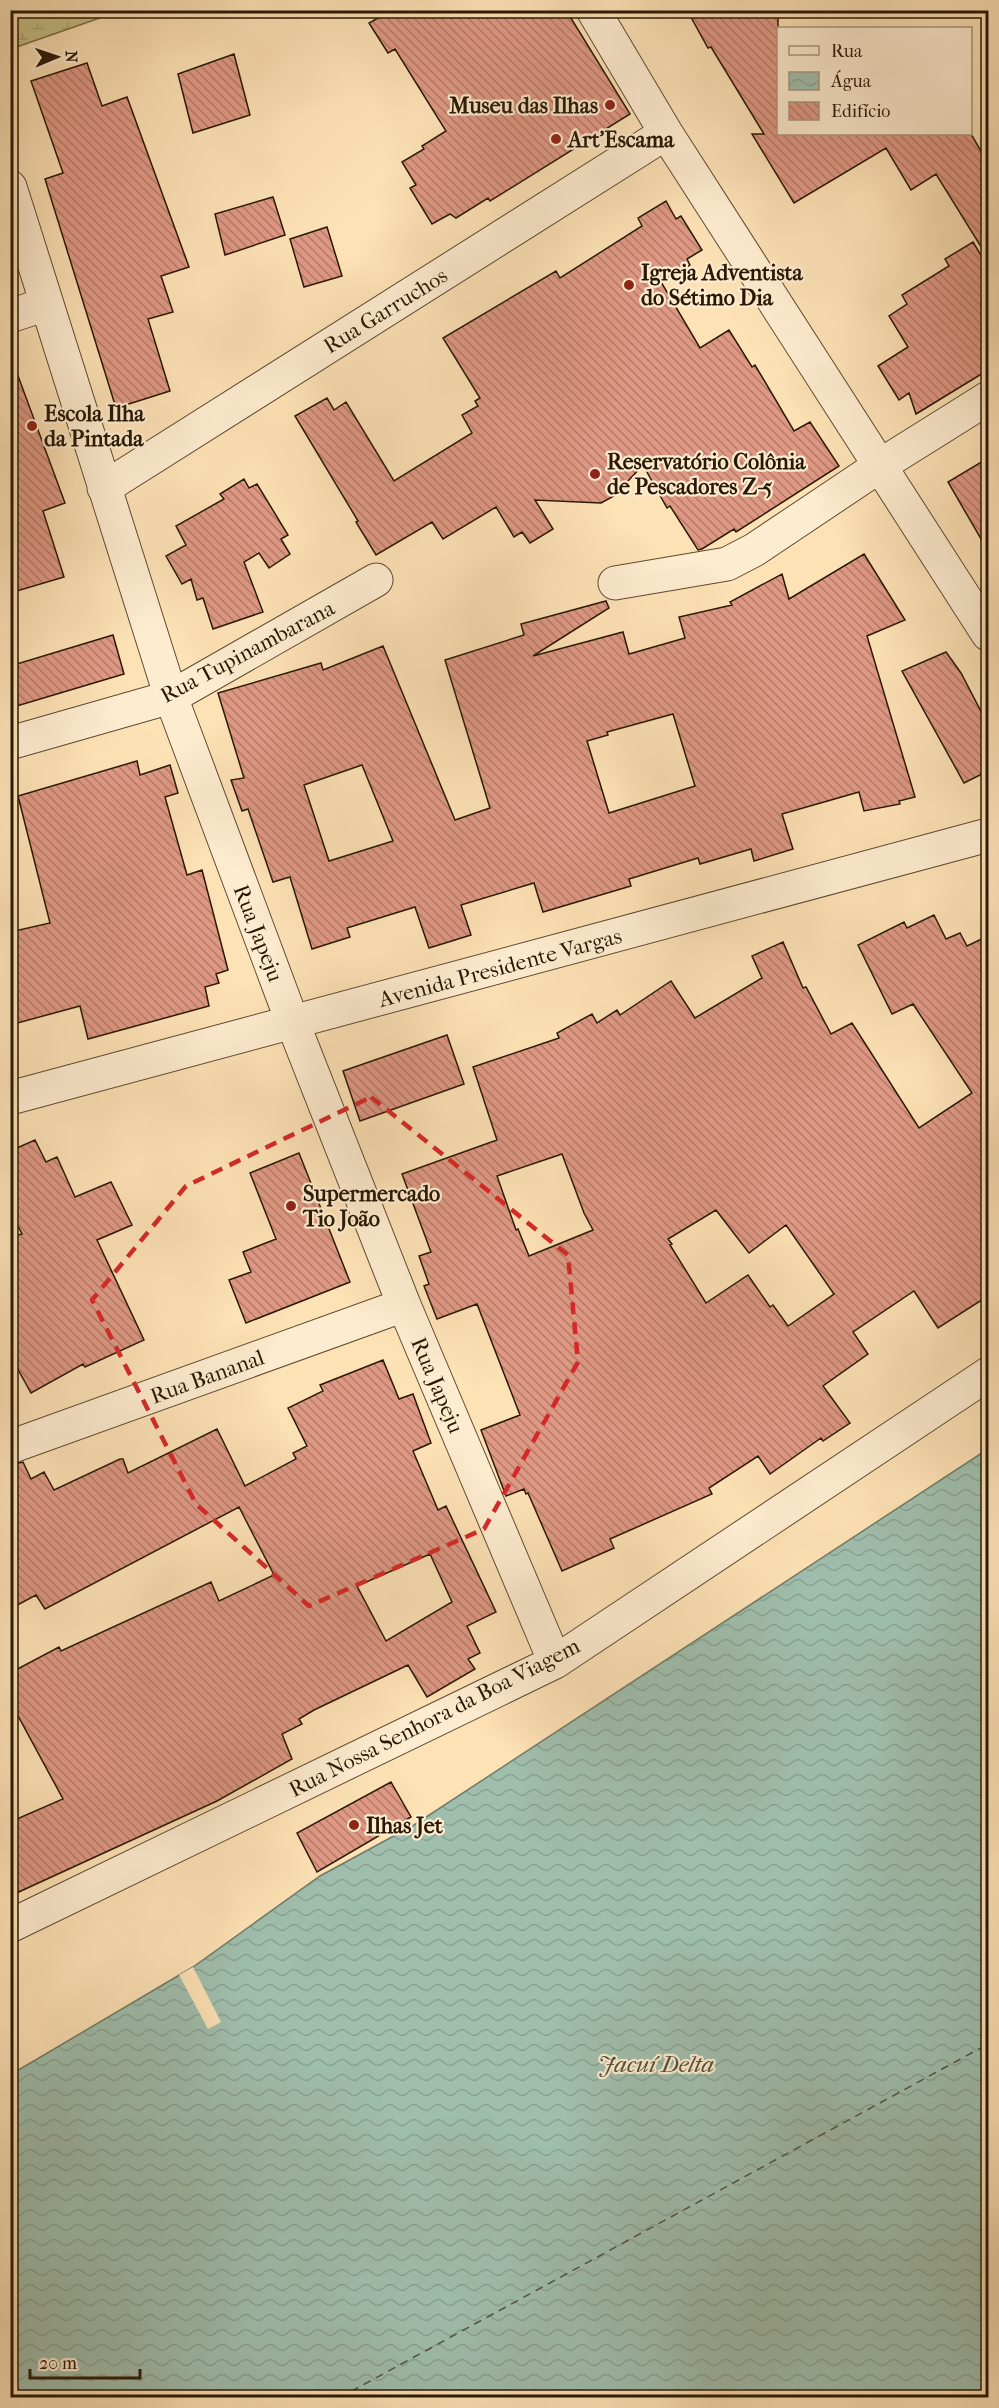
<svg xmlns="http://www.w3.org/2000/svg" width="999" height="2408" font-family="'IM FELL French Canon',serif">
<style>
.wetland{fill:url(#wetland-marsh);stroke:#786c46;stroke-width:1.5}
.water{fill:url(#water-waves);stroke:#707c6a;stroke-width:1.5}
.pier{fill:#fde2b6}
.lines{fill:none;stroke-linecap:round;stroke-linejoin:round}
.ferry{stroke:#525240;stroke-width:1.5;stroke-dasharray:8 6;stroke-linecap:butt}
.building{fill:url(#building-back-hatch);stroke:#291805;stroke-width:1.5;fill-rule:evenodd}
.minor-casing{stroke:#5e4a31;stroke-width:35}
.minor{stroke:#feecd0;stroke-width:33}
.marked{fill:none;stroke:#d62828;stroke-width:4.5;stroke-dasharray:12 8;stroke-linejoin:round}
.poi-dot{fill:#8f2418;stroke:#feecd0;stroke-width:2}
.labels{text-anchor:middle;stroke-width:4.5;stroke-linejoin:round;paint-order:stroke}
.poi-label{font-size:22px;font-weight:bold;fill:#291805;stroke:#feecd0;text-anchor:start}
.street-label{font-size:22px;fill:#291805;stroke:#feecd0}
.water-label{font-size:24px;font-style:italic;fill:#525240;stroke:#feecd0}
</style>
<defs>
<pattern id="wetland-marsh" width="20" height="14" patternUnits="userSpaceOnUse" patternTransform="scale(1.5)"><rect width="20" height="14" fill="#c8c188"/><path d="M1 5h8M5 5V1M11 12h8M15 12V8" fill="none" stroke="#aca574"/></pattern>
<pattern id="water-waves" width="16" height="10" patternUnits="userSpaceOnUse" patternTransform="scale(1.5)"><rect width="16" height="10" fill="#9fbead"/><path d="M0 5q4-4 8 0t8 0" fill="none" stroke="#89a393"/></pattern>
<pattern id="building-back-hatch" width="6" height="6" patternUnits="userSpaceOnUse" patternTransform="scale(1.5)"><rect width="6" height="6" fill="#df9884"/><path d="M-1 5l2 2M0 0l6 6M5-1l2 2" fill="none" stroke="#b57b6a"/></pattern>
</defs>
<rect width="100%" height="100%" fill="#fde2b6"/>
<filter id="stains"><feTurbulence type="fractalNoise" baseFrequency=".00333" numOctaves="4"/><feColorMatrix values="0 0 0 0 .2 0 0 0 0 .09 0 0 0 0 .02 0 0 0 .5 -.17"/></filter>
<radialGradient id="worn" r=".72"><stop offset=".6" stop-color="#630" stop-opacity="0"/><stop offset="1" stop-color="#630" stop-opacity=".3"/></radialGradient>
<!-- wetland -->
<path class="wetland" d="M11,10H120V11L11,49Z"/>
<!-- water -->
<path class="water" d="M988,1449V2397H11L10,2075L193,1967L320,1876L414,1825Z"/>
<!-- pier -->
<path class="pier" d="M193,1967L221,2022L208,2029L179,1975Z"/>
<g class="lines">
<!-- ferry -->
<path class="ferry" d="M339,2398L988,2044"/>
</g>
<!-- building -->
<path class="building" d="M380,10H566L630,114L490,201L488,198L456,218L450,214L432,224L410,188L416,185L402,162L424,149L422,146L446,131L395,49L388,53L369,23L380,17Z
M687,10H778V134H971L988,163V258L936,174L911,190L886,148L794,203L752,134H764L711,47L708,48Z
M234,54L250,115L193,133L178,74Z
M87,63L102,106L127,97L189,267L161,276L173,312L148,319L170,391L116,408L45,179L63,173L31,81Z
M273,197L285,235L225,255L215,214Z
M666,201L676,219L681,216L702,250L687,259L690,265L661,282L700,348L729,330L752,367L755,365L794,431L810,422L839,466L736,532L734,529L702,549L698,550L670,506L667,508L643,465L614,496L601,503L535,500L553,529L530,543L522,532L514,537L496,507L443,539L432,522L376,555L356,522L358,521L295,416L327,398L334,410L346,402L394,481L472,433L462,415L478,406L475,401L480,398L443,338L556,271L560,278L642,226L638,218Z
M327,227L342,276L304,287L290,239Z
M973,242L988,267V370L916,414L909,393L899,400L878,366L908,347L889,316L907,304L902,295L949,266L945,259Z
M10,365H14L65,503L43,511L64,577L10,593Z
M988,458V551L948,482Z
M244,479L249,488L257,484L288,535L281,539L290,554L269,568L259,553L244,562L263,612L213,629L203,598L197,600L191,579L182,584L166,556L186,545L176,526L224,499L220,494Z
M864,554L905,620L867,636L915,797L899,801L900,804L864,811L859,792L782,814L793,849L754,861L751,849L700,864L698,858L629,879L631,886L543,912L534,883L461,905L471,935L429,948L415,907L347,928L350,937L312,949L290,877L273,882L248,809L242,811L231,780L244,778L218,693L321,663L323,670L383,646L455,820L490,808L445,660L524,635L521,624L606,601L609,608L533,656L623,632L629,654L685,638L679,617L732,605L730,602L782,574L789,599ZM673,714L695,786L609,813L587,741L608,735L607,732ZM362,765L393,841L329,861L304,785Z
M113,635L124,674L10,708V666Z
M946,652L961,673L988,725V771L964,783L902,671Z
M137,761L140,775L170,765L178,793L165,797L187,875L202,870L228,970L216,974L219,983L205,987L209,1006L88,1039L80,1006L10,1025V932L50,923L18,796Z
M934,915L946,939L960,933L967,946L988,936V1296L938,1328L914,1291L853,1332L868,1354L823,1386L850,1423L823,1441L821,1438L770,1474L758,1456L709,1488L712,1494L610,1539L614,1548L562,1571L528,1493L526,1494L524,1489L506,1496L481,1430L520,1415L477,1304L437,1319L424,1286L429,1284L419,1256L431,1252L402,1174L497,1140L473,1067L559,1038L557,1033L592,1014L597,1023L617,1010L620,1015L671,981L695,1018L762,978L752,956L783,942L803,988L806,987L831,1034L852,1023L919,1128L972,1093L913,1004L892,1014L858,945L904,922L907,928ZM562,1154L584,1213L593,1230L529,1256L518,1229L516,1230L497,1176ZM716,1210L749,1253L786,1225L834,1294L788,1326L773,1305L770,1307L748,1275L706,1303L670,1245L672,1244L668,1239Z
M447,1035L464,1084L360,1121L343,1071Z
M35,1140L46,1162L57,1157L75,1197L111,1182L132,1225L97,1240L144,1340L85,1367L83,1364L31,1393L10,1355V1237L22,1234L10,1210V1151Z
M299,1153L350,1282L246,1323L229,1280L251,1272L243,1252L276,1239L250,1173Z
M383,1360L399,1399L413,1394L431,1443L413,1451L438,1510L446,1506L496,1612L467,1626L480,1653L468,1659L475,1669L427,1697L408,1665L314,1710L299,1719L302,1724L282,1734L292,1759L217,1801L10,1896V1822L63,1799L10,1701V1673L59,1647L61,1651L211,1582L219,1601L274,1575L239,1507L45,1609L36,1595L10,1609V1465L23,1462L31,1479L44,1472L54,1490L120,1459H123L128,1473L217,1429L245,1486L296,1459L293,1453L307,1446L288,1408L323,1391L320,1385ZM430,1554L452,1602L386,1641L357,1586Z
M391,1782L411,1817L317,1872L297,1833Z"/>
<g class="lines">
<!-- minor casing -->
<g class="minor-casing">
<path id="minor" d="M593,10L666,133L988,634
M10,187L171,697L292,1021L404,1305L555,1662
M10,316L46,304
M104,488L666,133
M615,583L727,564L754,550L881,465L988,398
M10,743L171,697L376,580
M10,1098L988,835
M10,1447L404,1305
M10,1926L555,1662L988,1374"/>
</g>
<!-- minor -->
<use href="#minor" class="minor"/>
</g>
<!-- marked area -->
<path class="marked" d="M371,1097L568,1255L578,1362L484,1529L309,1606L196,1504L92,1300L186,1186Z"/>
<!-- markers -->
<g class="poi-dot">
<circle cx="610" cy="105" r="6"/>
<circle cx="556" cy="139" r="6"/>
<circle cx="629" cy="285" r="6"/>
<circle cx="32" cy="426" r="6"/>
<circle cx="595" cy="474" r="6"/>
<circle cx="291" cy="1206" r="6"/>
<circle cx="354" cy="1825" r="6"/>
</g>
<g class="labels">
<!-- poi labels -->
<g class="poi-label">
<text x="598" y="113" text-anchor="end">Museu das Ilhas</text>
<text x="568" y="147">Art'Escama</text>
<text x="641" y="280">Igreja Adventista<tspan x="641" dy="25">do Sétimo Dia</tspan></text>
<text x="44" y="421">Escola Ilha<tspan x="44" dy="25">da Pintada</tspan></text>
<text x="607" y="469">Reservatório Colônia<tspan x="607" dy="25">de Pescadores Z-5</tspan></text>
<text x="303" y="1201">Supermercado<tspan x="303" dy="25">Tio João</tspan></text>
<text x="366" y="1833">Ilhas Jet</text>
</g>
<!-- street labels -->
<g class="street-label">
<text transform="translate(385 310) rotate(-32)" y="8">Rua Garruchos</text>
<text transform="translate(247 651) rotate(-28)" y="8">Rua Tupinambarana</text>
<text transform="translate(259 933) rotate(69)" y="8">Rua Japeju</text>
<text transform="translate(500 967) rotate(-15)" y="8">Avenida Presidente Vargas</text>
<text transform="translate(207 1376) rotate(-20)" y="8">Rua Bananal</text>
<text transform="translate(438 1385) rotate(67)" y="8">Rua Japeju</text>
<text transform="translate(434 1717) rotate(-27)" y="8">Rua Nossa Senhora da Boa Viagem</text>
</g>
<!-- water labels -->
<g class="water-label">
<text x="656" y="2072">Jacuí Delta</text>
</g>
</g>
<!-- margin -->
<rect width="999" height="2408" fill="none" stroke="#fde2b6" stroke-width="36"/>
<rect x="12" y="12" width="975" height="2384" fill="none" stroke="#291805" stroke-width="3"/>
<rect x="18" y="18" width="963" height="2372" fill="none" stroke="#291805" stroke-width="1.5"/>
<!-- legend -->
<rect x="777" y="27" width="195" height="108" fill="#feecd0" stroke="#a9977f" stroke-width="1.5"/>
<rect x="789" y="46" width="30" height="9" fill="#feecd0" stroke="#a9977f" stroke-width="1.5"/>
<text x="831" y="57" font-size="18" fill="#291805">Rua</text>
<rect x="789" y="72" width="30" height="18" fill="url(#water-waves)" stroke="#a9977f" stroke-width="1.5"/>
<text x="831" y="87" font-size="18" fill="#291805">Água</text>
<rect x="789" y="102" width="30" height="18" fill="url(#building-back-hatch)" stroke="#a9977f" stroke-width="1.5"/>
<text x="831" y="117" font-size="18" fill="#291805">Edifício</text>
<!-- north arrow -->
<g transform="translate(57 57) rotate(88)" stroke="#feecd0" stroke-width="4.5" paint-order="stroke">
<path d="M0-4.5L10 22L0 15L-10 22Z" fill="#291805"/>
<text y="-9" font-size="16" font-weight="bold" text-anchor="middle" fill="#291805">N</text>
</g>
<!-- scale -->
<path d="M30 2369v9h110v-9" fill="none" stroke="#291805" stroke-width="3"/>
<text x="39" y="2369" font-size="18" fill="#291805" stroke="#feecd0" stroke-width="4.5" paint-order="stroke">20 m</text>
<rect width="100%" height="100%" filter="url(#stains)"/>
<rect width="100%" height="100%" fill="url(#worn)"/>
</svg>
